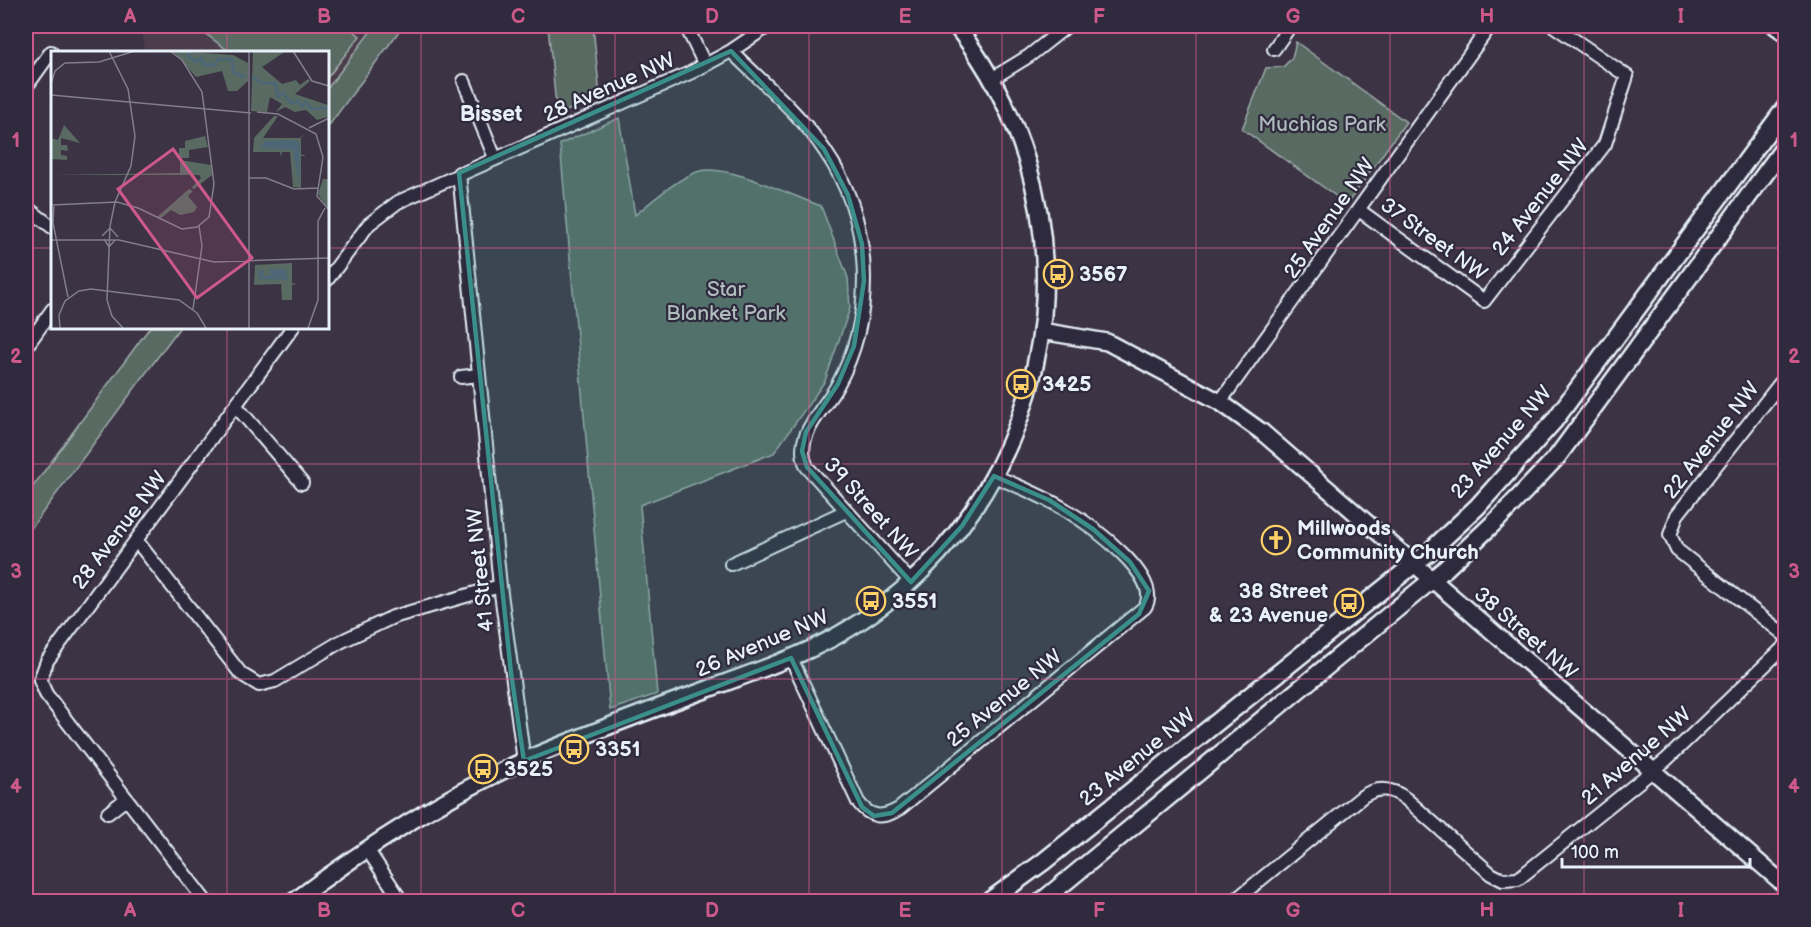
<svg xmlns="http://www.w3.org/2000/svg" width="1811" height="927" font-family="'Balsamiq Sans',sans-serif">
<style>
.built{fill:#4b3e4c}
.green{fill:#596a62;stroke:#a0aead;stroke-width:1.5}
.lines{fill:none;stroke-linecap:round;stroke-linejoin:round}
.minor-casing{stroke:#e8f1f8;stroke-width:16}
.tertiary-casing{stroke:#e8f1f8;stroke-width:20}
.secondary-casing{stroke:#e8f1f8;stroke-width:21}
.minor{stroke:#2f2a3d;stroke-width:12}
.tertiary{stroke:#2f2a3d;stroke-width:15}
.secondary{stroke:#2f2a3d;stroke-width:16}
.marked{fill:#3a8f8a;fill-opacity:0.2;stroke:#3a8f8a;stroke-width:4.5;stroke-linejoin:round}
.grid{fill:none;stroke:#cd598a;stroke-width:1.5;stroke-opacity:0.55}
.labels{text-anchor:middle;stroke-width:4.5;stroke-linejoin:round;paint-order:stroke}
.street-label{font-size:21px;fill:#e8f1f8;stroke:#2f2a3d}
.park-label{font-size:21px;fill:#afbbbc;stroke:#2f2a3d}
.poi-label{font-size:21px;font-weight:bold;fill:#e8f1f8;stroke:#2f2a3d;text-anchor:start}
.neighbourhood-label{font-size:22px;font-weight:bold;fill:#e8f1f8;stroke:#2f2a3d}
.inset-river{fill:none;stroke:#4d6776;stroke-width:3}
.inset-road{fill:none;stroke:#817f8c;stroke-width:1.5}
.view{fill:#cd598a;fill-opacity:0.15;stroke:#cd598a;stroke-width:3}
.inset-edge{fill:none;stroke:#e8f1f8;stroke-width:3}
.neatline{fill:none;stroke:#cd598a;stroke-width:2}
.grid-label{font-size:20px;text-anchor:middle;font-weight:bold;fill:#cd598a}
</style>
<rect width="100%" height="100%" fill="#3c3344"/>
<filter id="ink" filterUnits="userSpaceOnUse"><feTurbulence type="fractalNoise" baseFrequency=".0167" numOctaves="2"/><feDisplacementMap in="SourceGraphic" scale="12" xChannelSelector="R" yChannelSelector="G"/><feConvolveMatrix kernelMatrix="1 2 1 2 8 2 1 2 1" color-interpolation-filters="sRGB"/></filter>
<g filter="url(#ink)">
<!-- built -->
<path class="built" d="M142,26H364L371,31L327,89V52H144Z"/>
<!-- green -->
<path class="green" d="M195,26H347L360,36L327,78V52H230Z
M364,26H403L327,128V89L371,31Z
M548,26H593L600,97L557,115Z
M1296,42L1406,122L1347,204L1242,129L1266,68L1283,67L1292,58Z
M619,118L635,215C651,202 680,176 700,171C729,164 792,196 821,206L848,278L850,308L825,381L774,453L640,505L657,694L610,710L560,144Z
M150,327H180L26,535V496Z"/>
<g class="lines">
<!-- minor casing -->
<g class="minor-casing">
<path id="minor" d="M686,26L705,65
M1274,49L1290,26
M731,51C763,83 800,113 825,151C872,219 877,314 837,386C823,411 792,437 807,467L911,582
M993,78L1029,56L1067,26
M464,81L495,158
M26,87L51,52
M459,173L500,586L524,761
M26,207L52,227
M1359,210L1484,301L1605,144L1627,76L1554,26
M327,280L369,224L398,202L692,72L731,51L768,26
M26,347L52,310
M1786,376L1677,515L1670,535L1677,550L1786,636
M461,377L479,375
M1220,402L1490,26
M236,406L302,483
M136,540L241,674L259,685L275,681L340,642L393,617L500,586
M731,564L846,511
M791,658L858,802C870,818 882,819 899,809L1145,607C1164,577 1089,524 1066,510C1043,496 1018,486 994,476
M108,813L126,799
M367,849L402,902
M206,902L46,694L40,680L47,661L293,327
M1233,902L1363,796C1379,786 1392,788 1406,799L1491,874L1503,880L1518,879L1666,760L1786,645"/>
</g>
<!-- tertiary casing -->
<g class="tertiary-casing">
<path id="tertiary" d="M1041,331L1107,342L1220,402L1262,432L1786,886
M26,900V902
M293,902C366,847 446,795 530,758C588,733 648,711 708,689C743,676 779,664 813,648C942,587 1030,457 1043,315C1052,210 1021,109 956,26"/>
</g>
<!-- secondary casing -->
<g class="secondary-casing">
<path id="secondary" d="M1776,26L1786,33
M988,902L1043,862L1428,553L1477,507L1554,421L1786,107
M1041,902L1445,569L1499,518L1557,457L1786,145"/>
</g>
<!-- minor -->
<use href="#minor" class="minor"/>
<!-- tertiary -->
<use href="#tertiary" class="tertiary"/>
<!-- secondary -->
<use href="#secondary" class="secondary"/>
</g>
</g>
<!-- marked area -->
<path class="marked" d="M731,51L824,149L848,195L862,244L864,281L854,346L838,384L806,432L802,451L807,467L911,582L962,526L994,476L1049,500L1093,529L1130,562L1149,591L1139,614L892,813L874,816L862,807L791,658L524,761L511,673L459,173Z"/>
<!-- grid -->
<path class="grid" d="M227,26V52M421,26V902M615,26V902M809,26V902M1002,26V902M1196,26V902M1390,26V902M1584,26V902M26,248H52M327,248H1786M227,327V902M26,464H1786M26,679H1786"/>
<!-- icons -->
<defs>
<g id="bus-ring" transform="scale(1.5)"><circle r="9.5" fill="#2f2a3d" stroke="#ffd166" stroke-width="1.5"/><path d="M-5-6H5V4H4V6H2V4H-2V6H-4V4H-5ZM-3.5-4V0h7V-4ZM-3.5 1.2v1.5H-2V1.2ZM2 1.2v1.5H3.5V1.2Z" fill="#ffd166"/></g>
<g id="church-ring" transform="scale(1.5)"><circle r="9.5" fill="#2f2a3d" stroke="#ffd166" stroke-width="1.5"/><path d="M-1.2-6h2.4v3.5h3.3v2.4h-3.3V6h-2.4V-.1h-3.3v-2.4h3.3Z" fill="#ffd166"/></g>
</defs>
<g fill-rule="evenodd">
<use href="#bus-ring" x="1058" y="274"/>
<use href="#bus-ring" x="1021" y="384"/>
<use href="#church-ring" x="1276" y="540"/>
<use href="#bus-ring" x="871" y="601"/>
<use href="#bus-ring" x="1349" y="603"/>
<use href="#bus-ring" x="574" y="749"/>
<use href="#bus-ring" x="483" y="769"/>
</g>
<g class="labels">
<!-- street labels -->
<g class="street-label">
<text transform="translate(609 87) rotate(-24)" y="7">28 Avenue NW</text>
<text transform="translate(1540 197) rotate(-52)" y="7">24 Avenue NW</text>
<text transform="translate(1329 218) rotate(-55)" y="7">25 Avenue NW</text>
<text transform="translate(1434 239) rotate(36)" y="7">37 Street NW</text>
<text transform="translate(1711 440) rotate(-52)" y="7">22 Avenue NW</text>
<text transform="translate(1501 442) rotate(-49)" y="7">23 Avenue NW</text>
<text transform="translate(871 508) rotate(48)" y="7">39 Street NW</text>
<text transform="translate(119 530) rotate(-53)" y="7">28 Avenue NW</text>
<text transform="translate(480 570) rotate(-96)" y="7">41 Street NW</text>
<text transform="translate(1526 633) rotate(41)" y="7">38 Street NW</text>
<text transform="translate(762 643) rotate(-23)" y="7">26 Avenue NW</text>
<text transform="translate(1004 698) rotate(-39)" y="7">25 Avenue NW</text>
<text transform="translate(1636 756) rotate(-41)" y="7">21 Avenue NW</text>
<text transform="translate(1137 757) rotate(-39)" y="7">23 Avenue NW</text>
</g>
<!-- park labels -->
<g class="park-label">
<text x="1322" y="131">Muchias Park</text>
<text x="726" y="296">Star<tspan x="726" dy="24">Blanket Park</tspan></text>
</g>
<!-- poi labels -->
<g class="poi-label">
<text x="1079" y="281">3567</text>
<text x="1042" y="391">3425</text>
<text x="1297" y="535">Millwoods<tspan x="1297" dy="24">Community Church</tspan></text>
<text x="1328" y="598" text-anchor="end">38 Street<tspan x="1328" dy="24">&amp; 23 Avenue</tspan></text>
<text x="892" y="608">3551</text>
<text x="595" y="756">3351</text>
<text x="504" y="776">3525</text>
</g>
<!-- neighbourhood labels -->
<g class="neighbourhood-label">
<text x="491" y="121">Bisset</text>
</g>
</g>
<!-- overview -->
<g transform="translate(51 51)">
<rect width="278" height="278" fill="#3c3344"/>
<path d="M122,0L182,4L197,12V30L186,40H177L171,20L145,26ZM202,0H235L211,16L231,33L245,29L249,34L257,28L259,30L244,43L277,54V66L266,69L255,59L244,61L234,56L225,61L231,53L219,46L216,61L200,60ZM223,65H227L212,87H249L254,83L250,87V103L255,105H250V137L242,136L239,101H231L230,106L229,101H202L203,87ZM13,74L29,92L10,87V94H16L17,100L10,99V104L16,105V109L0,108V87L7,89ZM154,85L157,96L138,99V107H128V97H134V90ZM129,109L160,114L161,124L143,138L140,137L150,127L148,124H0L129,122ZM272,128H277V158L267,143ZM138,138L142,140L137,145L146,156L143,161L129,164L120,159L109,168L106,166ZM241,212V232L246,233L241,234V249H231L230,233L203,234L204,214Z" fill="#596a62"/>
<path d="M240,89L248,91L249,96L248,134L242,99L209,97L214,90ZM208,218L213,220L212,225L219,224V218H235L237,229L208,228Z" fill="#4d6776"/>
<path class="inset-river" d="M139,0L137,5L145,11L150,7L152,13L164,14L167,8H181L182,21L194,26M201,26L211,32H224L227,46L232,42L240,52L247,50L251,55L255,51L260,58L278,57"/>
<path class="inset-road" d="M58,0L77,38L84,85L80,115L64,151L59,175L56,249L61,265L72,277M242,0L261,30L278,35M0,33L4,20L14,12L48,11L84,0M0,44L200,62M206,61L227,63L265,83L272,106L266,145L278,159M258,77L278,67M198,127H215L243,138L267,137M0,154L66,151L87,157L131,178L146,176L158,166L163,133L151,41L131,9L119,0M3,155L2,172L17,246M51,185L59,177L67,186M53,188L58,196L64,189M0,189H68L163,211L278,207M267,208V170L274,157M142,258L151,195L148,175M9,277L8,264L14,250L28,240L40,238L128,249L146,262L155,277M198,277V0M257,277L267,249V206"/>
<path class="view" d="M122,98L201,207L146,247L67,138Z"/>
<rect width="278" height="278" class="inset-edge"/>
</g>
<!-- margin -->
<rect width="1811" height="927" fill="none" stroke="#2f2a3d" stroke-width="66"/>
<!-- scale -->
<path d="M1562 858v9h188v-9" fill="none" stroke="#e8f1f8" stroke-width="3"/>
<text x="1571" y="858" font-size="18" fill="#e8f1f8" stroke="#2f2a3d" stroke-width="4.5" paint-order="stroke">100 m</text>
<rect x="33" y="33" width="1745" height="861" class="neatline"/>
<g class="grid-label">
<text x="130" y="23">A</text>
<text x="324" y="23">B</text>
<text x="518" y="23">C</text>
<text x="712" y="23">D</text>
<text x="905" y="23">E</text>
<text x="1099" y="23">F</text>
<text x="1293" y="23">G</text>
<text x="1487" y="23">H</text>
<text x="1681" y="23">I</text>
<text x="16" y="147">1</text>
<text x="1794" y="147">1</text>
<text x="16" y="363">2</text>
<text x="1794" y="363">2</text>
<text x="16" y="578">3</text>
<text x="1794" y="578">3</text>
<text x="16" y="793">4</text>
<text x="1794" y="793">4</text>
<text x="130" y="917">A</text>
<text x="324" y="917">B</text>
<text x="518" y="917">C</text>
<text x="712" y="917">D</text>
<text x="905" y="917">E</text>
<text x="1099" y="917">F</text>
<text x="1293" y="917">G</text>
<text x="1487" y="917">H</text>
<text x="1681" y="917">I</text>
</g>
</svg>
